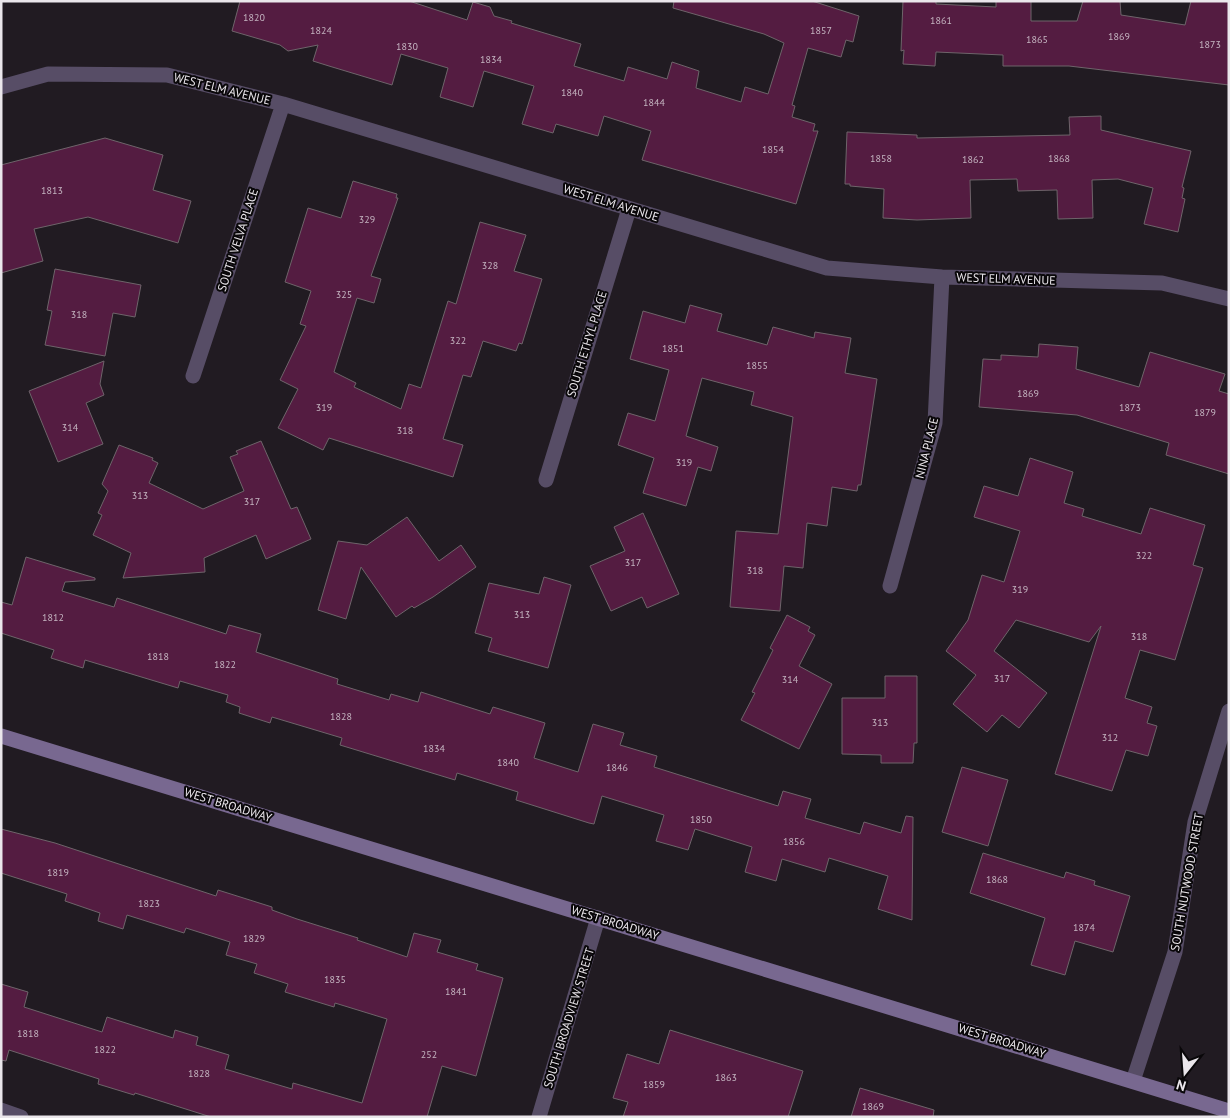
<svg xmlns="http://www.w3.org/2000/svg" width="1230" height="1118" font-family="'PT Sans',sans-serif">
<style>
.building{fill:#541c41;stroke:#6e646a}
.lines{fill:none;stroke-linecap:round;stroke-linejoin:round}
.minor{stroke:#574d66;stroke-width:15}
.secondary{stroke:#786890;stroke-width:15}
.labels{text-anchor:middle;stroke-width:4;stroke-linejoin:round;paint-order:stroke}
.number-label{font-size:10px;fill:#c4b4c0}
.street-label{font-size:12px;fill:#eae6eb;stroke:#090709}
</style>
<rect width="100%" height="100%" fill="#211b22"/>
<!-- building -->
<path class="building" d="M240,1H409L467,20L473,2L490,7L494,16L512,21L511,23L581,44L574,66L624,81L628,67L667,79L672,62L699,71L696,88L741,102L745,87L768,94L784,43L764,34L673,8L674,1H812L859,16L853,42L846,40L841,57L808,48L792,105L795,106L792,117L815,124L813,131H818L796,204L642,160L651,131L604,116L598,136L556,124L553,133L522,124L534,86L484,71L473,107L440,97L448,68L401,54L392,85L329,66L313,61L318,45L288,51L280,45L232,31Z
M903,1H936V4L996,7V1H1031V21H1077L1083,1H1120L1121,15L1185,25L1191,1H1229V85L1069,66H1003V55L936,52L935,66L903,64L904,50L901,51Z
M1101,116V130L1191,151L1182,187L1184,188L1182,198L1185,199L1178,232L1144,224L1153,188L1118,179L1092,180L1093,218L1058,219L1057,190L1018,191L1017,179L970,180L971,218L917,220L883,218L884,189L850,186V184H845L847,132L917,135V138L1070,135L1069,117Z
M105,138L163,155L153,190L191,201L178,243L88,217L34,229L43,261L1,273V165Z
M353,181L397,194L396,198H398L371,276L381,279L374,303L357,298L334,372L356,383L354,387L401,409L409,384L421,388L448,301L456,304L480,222L526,235L514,271L542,279L522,344L519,343L516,351L483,341L471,377L463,375L443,439L463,445L453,477L329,438L323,450L278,428L298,389L280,380L306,326L300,324L311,291L285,282L308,208L341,218Z
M55,269L141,285L135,317L113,313L105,356L45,345L52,311L47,310Z
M690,305L722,314L717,331L767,345L773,327L814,338L815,332L851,338L845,373L877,379L861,485H858L857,491L832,487L827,526L807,523L803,568L784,566L780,611L730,607L736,531L778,534L793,417L751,405L754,392L702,378L686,436L718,447L711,471L698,467L686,506L643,493L654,458L618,445L628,413L655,421L669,370L630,359L643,311L685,323Z
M1039,344L1078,347L1076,369L1139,387L1150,352L1225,374L1219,391L1229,394V474L1166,455L1169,443L1077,415L979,407L983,359L1001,360V355L1038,357Z
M104,361L100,384L104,395L86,403L103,444L58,462L29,391Z
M261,441L291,509L297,507L311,539L266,559L256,535L204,558L205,572L123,578L131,553L93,535L102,515L98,513L108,491L102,484L119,445L153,458L152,460L158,463L149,483L203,509L244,491L230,457L238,454L236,451Z
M1030,458L1073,472L1064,503L1084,509L1082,516L1141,534L1150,508L1205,525L1193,565L1203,568L1175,660L1140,650L1125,698L1152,707L1147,723L1157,726L1148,756L1126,750L1112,791L1055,774L1101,626L1089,642L1016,620L994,651L1047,693L1019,728L1002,715L987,732L953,704L976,675L946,651L968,620L982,575L1004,582L1020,531L974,517L984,486L1018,496Z
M643,513L679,594L647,608L642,597L611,611L590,566L625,551L614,527Z
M407,517L439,561L461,545L476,567L433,597L414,608L412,606L396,617L361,567L346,619L318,610L338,541L367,545Z
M26,557L95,578V580L65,582L62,591L114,607L117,598L226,634L229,625L261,634L256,652L338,679L337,684L389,700L391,694L418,702L421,692L490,714L493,707L545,723L534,758L578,772L593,724L624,733L620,745L657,756L654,767L778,806L783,791L811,799L805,818L860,834L864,822L901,833L906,816L913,817L912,920L878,909L888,876L829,858L825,872L782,859L776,881L745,872L752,847L695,829L688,850L656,841L664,815L602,796L594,824L589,823L516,800L518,792L457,773L455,780L340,745L342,738L272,717L270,723L239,713L240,707L226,702L228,695L180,681L178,688L85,660L83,668L51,658L54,650L1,633V602L12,605Z
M544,577L571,585L548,668L488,651L492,638L475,633L489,583L539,594Z
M787,615L810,627L808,631L815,635L799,666L832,684L799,749L741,720L755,693L752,692L773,650L770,648Z
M885,676H917V743H914L913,763H881V755L842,754V698H885Z
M962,767L1008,780L988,846L942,832Z
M1,829L55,843L216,896L218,890L272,907V910L297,919L358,938L357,940L407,957L414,933L441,940L437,952L478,964L476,970L503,978L476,1076L442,1066L427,1117H211L135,1093L134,1095L98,1084L99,1079L9,1050L6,1061L1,1060V984L28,992L24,1007L102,1032L107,1017L173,1038L175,1030L198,1037L196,1045L229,1055L225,1069L292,1089L293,1083L362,1103L387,1019L335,1003L334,1007L285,992L288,984L254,973L257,964L226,955L230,942L186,928L184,933L127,915L123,929L98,921L100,913L65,901L67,894L1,873Z
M983,853L1064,878L1066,872L1095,881L1094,885L1130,896L1113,952L1075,941L1065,975L1031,965L1045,918L970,893Z
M670,1030L803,1071L788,1117H623L628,1102L613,1098L627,1054L659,1064Z
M860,1088L934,1110L933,1117H851Z"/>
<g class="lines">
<!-- minor -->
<path class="minor" d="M1,87L48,74L167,75L283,104L827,268L942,277L1162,283L1229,299
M193,376L283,104
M546,480L629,209
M890,586L935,423L942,277
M1133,1081L1175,952L1195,822L1229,711
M1,1110L21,1117
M539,1117L598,918"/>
<!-- secondary -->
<path class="secondary" d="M1,736L1229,1111"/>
</g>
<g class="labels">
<!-- number labels -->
<g class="number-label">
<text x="254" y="21">1820</text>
<text x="941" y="24">1861</text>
<text x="321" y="34">1824</text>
<text x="821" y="34">1857</text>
<text x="1119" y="40">1869</text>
<text x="1037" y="43">1865</text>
<text x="1210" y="48">1873</text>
<text x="407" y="50">1830</text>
<text x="491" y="63">1834</text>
<text x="572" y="96">1840</text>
<text x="654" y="106">1844</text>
<text x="773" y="153">1854</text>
<text x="881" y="162">1858</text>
<text x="1059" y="162">1868</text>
<text x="973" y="163">1862</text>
<text x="52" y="194">1813</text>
<text x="367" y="223">329</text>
<text x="490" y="269">328</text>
<text x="344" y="298">325</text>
<text x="79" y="318">318</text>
<text x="458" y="344">322</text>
<text x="673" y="352">1851</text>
<text x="757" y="369">1855</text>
<text x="1028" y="397">1869</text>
<text x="324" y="411">319</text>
<text x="1130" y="411">1873</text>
<text x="1205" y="416">1879</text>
<text x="70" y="431">314</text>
<text x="405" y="434">318</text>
<text x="684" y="466">319</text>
<text x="140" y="499">313</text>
<text x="252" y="505">317</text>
<text x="1144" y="559">322</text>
<text x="633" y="566">317</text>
<text x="755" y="574">318</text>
<text x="1020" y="593">319</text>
<text x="522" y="618">313</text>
<text x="53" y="621">1812</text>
<text x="1139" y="640">318</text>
<text x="158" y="660">1818</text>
<text x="225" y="668">1822</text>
<text x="1002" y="682">317</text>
<text x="790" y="683">314</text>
<text x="341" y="720">1828</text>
<text x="880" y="726">313</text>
<text x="1110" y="741">312</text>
<text x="434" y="752">1834</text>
<text x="508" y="766">1840</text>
<text x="617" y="771">1846</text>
<text x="701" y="823">1850</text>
<text x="794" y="845">1856</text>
<text x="58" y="876">1819</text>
<text x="997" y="883">1868</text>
<text x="149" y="907">1823</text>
<text x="1084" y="931">1874</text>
<text x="254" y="942">1829</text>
<text x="335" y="983">1835</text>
<text x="456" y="995">1841</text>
<text x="28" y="1037">1818</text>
<text x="105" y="1053">1822</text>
<text x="429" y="1058">252</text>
<text x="199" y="1077">1828</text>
<text x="726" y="1081">1863</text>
<text x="654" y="1088">1859</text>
<text x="873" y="1110">1869</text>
</g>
<!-- street labels -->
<g class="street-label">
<text transform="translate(222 89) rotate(14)" y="4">WEST ELM AVENUE</text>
<text transform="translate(611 203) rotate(17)" y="4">WEST ELM AVENUE</text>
<text transform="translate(238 240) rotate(-72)" y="4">SOUTH VELVA PLACE</text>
<text transform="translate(1006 279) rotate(2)" y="4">WEST ELM AVENUE</text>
<text transform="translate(587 344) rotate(-73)" y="4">SOUTH ETHYL PLACE</text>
<text transform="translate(927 448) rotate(-76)" y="4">NINA PLACE</text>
<text transform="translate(228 805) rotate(17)" y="4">WEST BROADWAY</text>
<text transform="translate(1187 882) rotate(-80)" y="4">SOUTH NUTWOOD STREET</text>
<text transform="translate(615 923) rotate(17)" y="4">WEST BROADWAY</text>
<text transform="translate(569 1018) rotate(-73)" y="4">SOUTH BROADVIEW STREET</text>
<text transform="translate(1002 1041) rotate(17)" y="4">WEST BROADWAY</text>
</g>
</g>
<!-- border -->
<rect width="1230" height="1118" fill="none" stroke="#eae6eb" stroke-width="5"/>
<!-- north arrow -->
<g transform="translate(1185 1073) rotate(197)" stroke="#090709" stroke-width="4" paint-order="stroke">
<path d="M0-4L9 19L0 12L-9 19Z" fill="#eae6eb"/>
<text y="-8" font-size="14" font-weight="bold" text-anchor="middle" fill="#eae6eb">N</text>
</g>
</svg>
